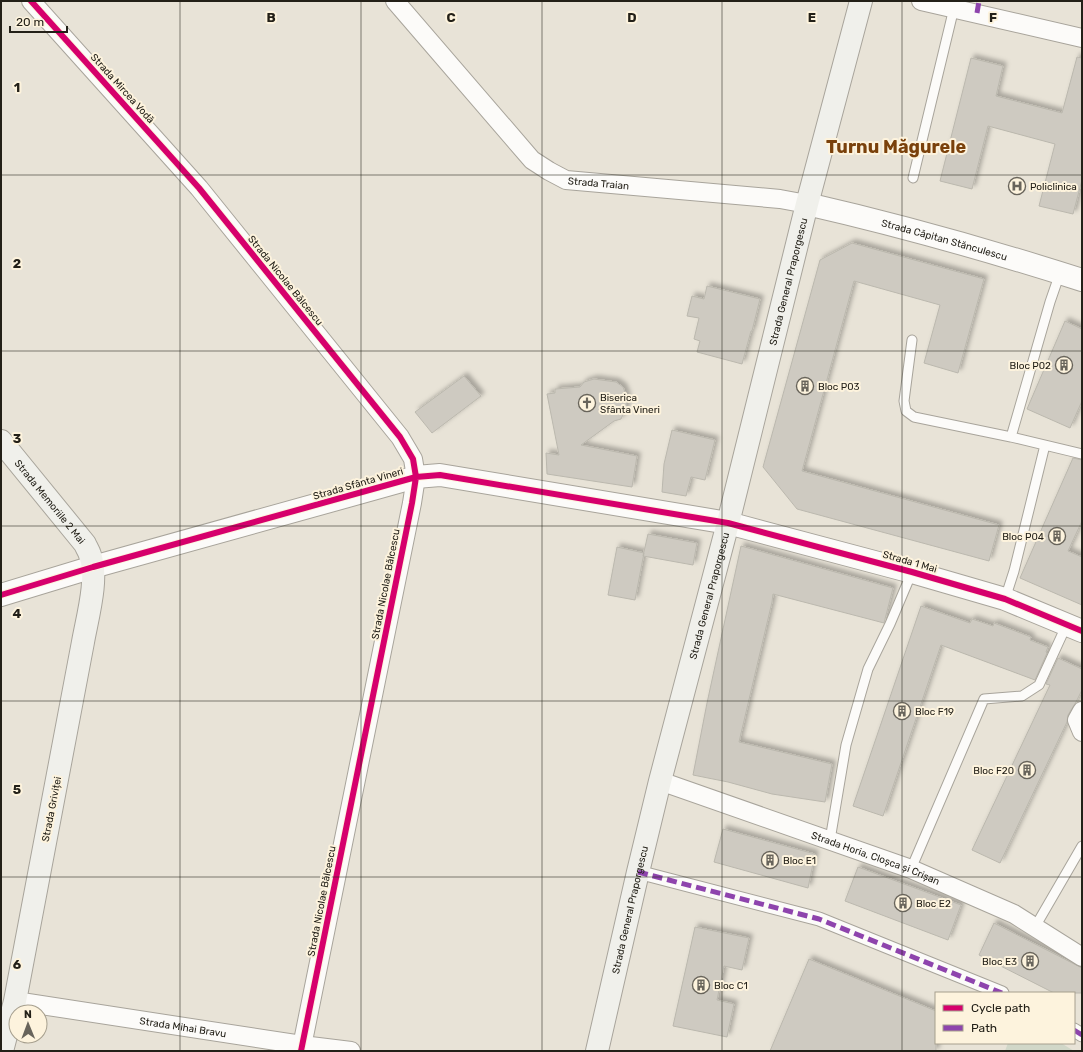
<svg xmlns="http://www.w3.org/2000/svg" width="1083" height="1052" font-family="Rubik,sans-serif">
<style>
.green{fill:#d1d7c8}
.building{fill:#cecac1;stroke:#bbb8ae;filter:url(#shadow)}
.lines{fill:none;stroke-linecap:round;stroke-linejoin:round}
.service-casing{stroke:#a8a49b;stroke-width:11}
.pedestrian-casing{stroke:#a8a49b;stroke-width:15}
.minor-casing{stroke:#a8a49b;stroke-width:20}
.tertiary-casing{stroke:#a8a49b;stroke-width:24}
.secondary-casing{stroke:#a8a49b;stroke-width:24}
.service{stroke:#fcfbf9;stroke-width:9}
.pedestrian{stroke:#fcfbf9;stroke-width:13}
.minor{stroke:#fcfbf9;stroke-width:18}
.tertiary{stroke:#fcfbf9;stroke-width:22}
.secondary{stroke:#f0f0eb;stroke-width:22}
.quiet{stroke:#8e44ad;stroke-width:5;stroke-dasharray:10 5;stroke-linecap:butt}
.cycleway-casing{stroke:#fdf3dd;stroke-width:8}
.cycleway{stroke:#d6006c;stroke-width:6}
.grid{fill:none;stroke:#232018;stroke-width:1;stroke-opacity:0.55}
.labels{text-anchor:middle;stroke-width:4;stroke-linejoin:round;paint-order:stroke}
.street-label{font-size:10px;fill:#232018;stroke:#fdf3dd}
.poi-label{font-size:10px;fill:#232018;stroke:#fdf3dd;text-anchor:start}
.town-label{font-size:18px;font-weight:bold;fill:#7a410b;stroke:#fdf3dd}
.grid-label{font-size:13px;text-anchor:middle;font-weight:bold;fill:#232018;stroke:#fdf3dd;stroke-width:4;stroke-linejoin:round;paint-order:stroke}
</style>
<defs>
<filter id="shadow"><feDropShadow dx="3.5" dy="-3.5" stdDeviation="2" flood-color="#0004"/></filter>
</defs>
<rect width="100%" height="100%" fill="#e8e3d7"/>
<!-- green -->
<path class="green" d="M1008,1043H1061L1074,1051H1005Z"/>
<!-- building -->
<path class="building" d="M1077,57L1082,58V180L1073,214L1039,206L1055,144L988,126L972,189L940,181L971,58L1003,66L996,96L1062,113Z
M852,243L984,279L958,373L924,363L940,305L854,281L802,471L999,525L989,561L797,509L763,467L820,260Z
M707,286L760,299L752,331H751L742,364L697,352L700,341L694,339L699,318L687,316L692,296L704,299Z
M1065,321L1082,329V401L1070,428L1027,409Z
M464,376L481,396L432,433L415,412Z
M594,379L616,382L623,387L627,397L626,408L621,419L614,421L581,445L637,456L632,487L547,474L546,453L559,455L547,394L555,393V389L580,387L584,382Z
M672,430L715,440L705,480L691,477L686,496L662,492L664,464Z
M1073,458L1082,460V521L1068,551L1082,557V605L1020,578Z
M648,534L697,543L693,565L643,556Z
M741,546L893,588L884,623L773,594L772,602L739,742L832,764L825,802L772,794L728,782L693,775L707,703Z
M617,547L644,553L635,600L608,595Z
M921,606L970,623L972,619L993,626L994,623L1031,637L1030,640L1048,647L1046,652L1047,653L1035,680L941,645L883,816L853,806Z
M1058,658L1082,669V690L1076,702L1068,715L1067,722L1000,863L972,850L1050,685L1046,684Z
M723,829L815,854L808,888L714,862Z
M858,867L961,905L948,940L845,901Z
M994,923L1082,968V993H1054L979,955Z
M695,927L749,938L742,970L724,966L717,1000L734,1004L727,1037L673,1026Z
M809,959L936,1011V1051H770Z"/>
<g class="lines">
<!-- service casing -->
<g class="service-casing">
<path id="service" d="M913,178L954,8
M912,340L904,401L906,411L914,417L1011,437L1082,454
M1011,437L1050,302L1060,273
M1005,599L1014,571L1045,445
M830,840L846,745L868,669L890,624L912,572
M911,869L984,699L1022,696L1039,685L1067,624
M1035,927L1082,846"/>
</g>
<!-- pedestrian casing -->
<g class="pedestrian-casing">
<path id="pedestrian" d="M638,872L819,919L1002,993
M1074,1030L1082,1035"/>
</g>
<!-- minor casing -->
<g class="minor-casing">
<g id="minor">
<path d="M31,1L199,188L400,437L413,459L416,477L412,503L301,1051"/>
<path id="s1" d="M395,1L532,160L549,171L566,180L780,199L807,204"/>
<path d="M921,1L1082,38"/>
<path d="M1082,711L1077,720L1082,732"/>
<path id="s2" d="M660,781L911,869L1014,914L1082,957"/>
<path id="s3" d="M15,1001L302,1045L351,1051"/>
</g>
</g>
<!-- tertiary casing -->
<g class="tertiary-casing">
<g id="tertiary">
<path id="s4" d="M807,204C899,225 991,251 1082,280"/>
<path d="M1,595L93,567L416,477L440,475L728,523L912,572L1005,599L1082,631"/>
</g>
</g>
<!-- secondary casing -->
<g class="secondary-casing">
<g id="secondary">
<path id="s5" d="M1,441L85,544C86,547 89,551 90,555C99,577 87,619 83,642L15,1001L2,1051"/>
<path id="s6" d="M597,1051L638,872L660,781L728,523L807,204L861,1"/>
</g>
</g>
<!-- service -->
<use href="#service" class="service"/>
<!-- pedestrian -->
<use href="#pedestrian" class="pedestrian"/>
<!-- minor -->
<use href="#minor" class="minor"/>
<!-- tertiary -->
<use href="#tertiary" class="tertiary"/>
<!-- secondary -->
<use href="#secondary" class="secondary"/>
<!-- quiet -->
<path class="quiet" d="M977,13L979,1
M638,872L819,919L1002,993
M1074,1030L1082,1035"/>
<!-- cycleway casing -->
<g class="cycleway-casing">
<path id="cycleway" d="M31,1L199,188L400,437L413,459L416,477L412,503L301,1051
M1,595L93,567L416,477L440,475L728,523L912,572L1005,599L1082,631"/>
</g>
<!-- cycleway -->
<use href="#cycleway" class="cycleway"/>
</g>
<!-- grid -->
<path class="grid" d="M180,1V1051M361,1V1051M542,1V1051M722,1V1051M902,1V1051M1,175H1082M1,351H1082M1,526H1082M1,701H1082M1,877H1082"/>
<!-- icons -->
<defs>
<g id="hospital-ring" transform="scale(0.9)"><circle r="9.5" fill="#fdf3dd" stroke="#68645b" stroke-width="1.5"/><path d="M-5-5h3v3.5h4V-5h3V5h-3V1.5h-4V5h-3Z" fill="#68645b"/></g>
<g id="building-ring" transform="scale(0.9)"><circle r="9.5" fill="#fdf3dd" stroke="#68645b" stroke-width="1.5"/><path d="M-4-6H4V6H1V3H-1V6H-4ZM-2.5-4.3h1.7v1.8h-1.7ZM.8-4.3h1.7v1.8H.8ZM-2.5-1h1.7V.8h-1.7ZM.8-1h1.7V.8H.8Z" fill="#68645b"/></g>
<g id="church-ring" transform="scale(0.9)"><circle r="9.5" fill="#fdf3dd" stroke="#68645b" stroke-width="1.5"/><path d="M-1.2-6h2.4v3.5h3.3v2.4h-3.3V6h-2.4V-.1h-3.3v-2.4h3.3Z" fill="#68645b"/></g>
</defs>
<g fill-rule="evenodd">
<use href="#hospital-ring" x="1017" y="186"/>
<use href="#building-ring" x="1064" y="365"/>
<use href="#building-ring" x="805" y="386"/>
<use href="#church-ring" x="587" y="403"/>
<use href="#building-ring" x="1057" y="536"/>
<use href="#building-ring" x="902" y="711"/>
<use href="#building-ring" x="1027" y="770"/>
<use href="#building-ring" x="770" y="860"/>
<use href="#building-ring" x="903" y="903"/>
<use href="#building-ring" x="1030" y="961"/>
<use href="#building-ring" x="701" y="985"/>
</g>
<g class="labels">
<!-- street labels -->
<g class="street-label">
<text transform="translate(123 88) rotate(48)" y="4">Strada Mircea Vodă</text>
<text dy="4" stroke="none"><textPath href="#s1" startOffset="282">Strada Traian</textPath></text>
<text dy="4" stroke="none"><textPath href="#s4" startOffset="142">Strada Căpitan Stănculescu</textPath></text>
<text transform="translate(286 280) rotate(51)" y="4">Strada Nicolae Bălcescu</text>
<text dy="4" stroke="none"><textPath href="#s6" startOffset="793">Strada General Praporgescu</textPath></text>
<text transform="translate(358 483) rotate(-16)" y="4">Strada Sfânta Vineri</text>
<text dy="4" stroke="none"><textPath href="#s5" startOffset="78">Strada Memoriile 2 Mai</textPath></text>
<text transform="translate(910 561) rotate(16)" y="4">Strada 1 Mai</text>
<text transform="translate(385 584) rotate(-79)" y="4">Strada Nicolae Bălcescu</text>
<text dy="4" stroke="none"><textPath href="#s6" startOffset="469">Strada General Praporgescu</textPath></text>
<text transform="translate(51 809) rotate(-79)" y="4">Strada Griviței</text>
<text dy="4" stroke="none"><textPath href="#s2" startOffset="229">Strada Horia, Cloșca și Crișan</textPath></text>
<text transform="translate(321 901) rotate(-79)" y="4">Strada Nicolae Bălcescu</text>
<text dy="4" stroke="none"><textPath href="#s6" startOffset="145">Strada General Praporgescu</textPath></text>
<text dy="4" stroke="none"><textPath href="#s3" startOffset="170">Strada Mihai Bravu</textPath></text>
</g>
<!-- poi labels -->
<g class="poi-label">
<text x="1030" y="190">Policlinica</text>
<text x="1051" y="369" text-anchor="end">Bloc P02</text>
<text x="818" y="390">Bloc P03</text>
<text x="600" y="401">Biserica<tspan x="600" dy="12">Sfânta Vineri</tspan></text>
<text x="1044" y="540" text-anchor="end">Bloc P04</text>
<text x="915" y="715">Bloc F19</text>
<text x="1014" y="774" text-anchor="end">Bloc F20</text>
<text x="783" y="864">Bloc E1</text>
<text x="916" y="907">Bloc E2</text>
<text x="1017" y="965" text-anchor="end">Bloc E3</text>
<text x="714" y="989">Bloc C1</text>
</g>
<!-- town labels -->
<g class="town-label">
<text x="896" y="153">Turnu Măgurele</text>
</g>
</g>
<g class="grid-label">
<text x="271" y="22">B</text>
<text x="451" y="22">C</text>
<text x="632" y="22">D</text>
<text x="812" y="22">E</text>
<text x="993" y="22">F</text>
<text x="17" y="92">1</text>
<text x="17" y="268">2</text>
<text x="17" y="443">3</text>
<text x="17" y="618">4</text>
<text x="17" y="794">5</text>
<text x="17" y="969">6</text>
</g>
<!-- border -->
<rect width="1083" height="1052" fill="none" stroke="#232018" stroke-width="4"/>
<!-- legend -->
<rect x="935" y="992" width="140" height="52" fill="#fdf3dd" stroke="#a69f8e"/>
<rect x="943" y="1005" width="20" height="6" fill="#d6006c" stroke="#a69f8e"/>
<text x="971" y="1012" font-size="12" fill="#232018">Cycle path</text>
<rect x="943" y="1025" width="20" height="6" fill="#8e44ad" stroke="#a69f8e"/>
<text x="971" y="1032" font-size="12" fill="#232018">Path</text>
<!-- north arrow -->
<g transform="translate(28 1024) rotate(359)"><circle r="19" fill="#fdf3dd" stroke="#a69f8e"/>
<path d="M0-3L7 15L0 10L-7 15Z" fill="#68645b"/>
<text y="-6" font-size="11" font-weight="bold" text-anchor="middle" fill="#232018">N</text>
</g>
<!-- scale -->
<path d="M10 26v6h57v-6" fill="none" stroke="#232018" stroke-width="2"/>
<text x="16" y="26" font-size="12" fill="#232018" stroke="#fdf3dd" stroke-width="3" paint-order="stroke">20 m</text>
</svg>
